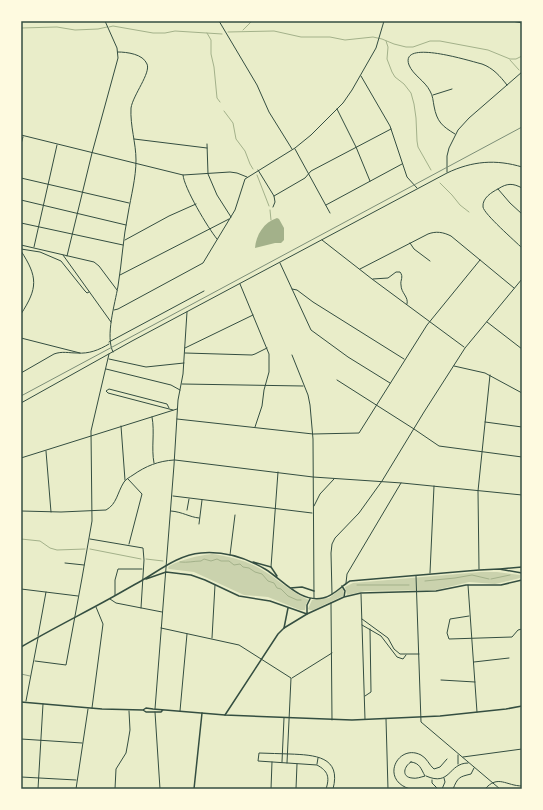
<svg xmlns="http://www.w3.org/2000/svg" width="543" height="810" font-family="Signika,sans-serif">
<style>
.green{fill:#cad2ad}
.water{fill:#a3b18a}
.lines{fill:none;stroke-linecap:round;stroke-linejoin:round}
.stream{stroke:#a3b18a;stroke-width:1}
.service{stroke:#344e41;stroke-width:0.5}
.minor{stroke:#344e41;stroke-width:1}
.tertiary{stroke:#344e41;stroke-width:1}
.secondary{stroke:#344e41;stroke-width:1.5}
.primary{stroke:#344e41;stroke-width:1.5}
.rail{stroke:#7c8e77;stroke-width:1}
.neatline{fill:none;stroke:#344e41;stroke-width:1.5}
</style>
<rect width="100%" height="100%" fill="#e9edc9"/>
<!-- green -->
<path class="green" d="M212,554C227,556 245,560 259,568C277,578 290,592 309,600L306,604L305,610H300L268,597L244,595L194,572L169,569L168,568L169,566C183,559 196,556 212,554Z
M481,572H497L520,575V578L495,584L469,582L436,590L365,591L347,595L345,587L353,583Z
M342,588L344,592L343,596L313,610H310L308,609L312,600L329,598Z"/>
<!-- water -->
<path class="water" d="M277,218L279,219L284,228V240L281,243H275L255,248C256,235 264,222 277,218Z"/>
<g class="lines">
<!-- stream -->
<path class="stream" d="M109,27L113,26L153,33H165L175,31L222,34
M21,28L57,27L75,30L98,29L107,27
M243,30L252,21
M228,32L274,31L301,37H330L345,40L373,37L382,39L394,44L406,47H413L430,41H440L488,50L510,59H516L522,56
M207,33L211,40V54L214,67L217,98L220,102
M386,41L388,47L387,59L392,72L395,77L404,84L411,93L414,104L416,118L417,141L418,147L431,170
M510,60L519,70
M224,111L233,123L236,139L245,151L250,164L253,169
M257,175L269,206
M440,183L452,195L460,205L469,212
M270,210L271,220
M21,539L40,541L50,548L57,550L85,549
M90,549L141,559
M146,559L163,561
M180,562C188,563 194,561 201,561L204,559L211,561L217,559L221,561H229L234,565L240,564L243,567L249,568L255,572L262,574L268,581L274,583L277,588L281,589L288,596L297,600H301
M491,579L510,575
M425,581L455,578L472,575L489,579
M357,585H409"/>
<!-- service -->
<path class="service" d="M21,674L30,676"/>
<!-- minor -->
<path class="minor" d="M403,21H405
M512,21L522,23
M361,76L390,126L407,177L417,188
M433,95L452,89
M337,109L356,147L370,181
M455,134C442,126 437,122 434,106C433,101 433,96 430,91C425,81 413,75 409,65C399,38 473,62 482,64C493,68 500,76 507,85
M21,135L183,175L230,172L237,173L247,177
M134,139L207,148
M21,144L23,137
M207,144L208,174L217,195L231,217
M295,149L330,213
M258,170L274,196L275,202L273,207
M447,172V156L449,148L458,130L469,118L522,72
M183,175C184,188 208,228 217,239
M21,178L129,203
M522,188C513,183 507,183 498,189C492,192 482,198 483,207C484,214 515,241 522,248
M498,189L510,203L522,214
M274,196L305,178L311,171L391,129
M21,200L126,225
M326,205L402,164
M21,223L123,245
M125,240L169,216L196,204
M322,240L372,279L464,347
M410,243L414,249L430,261
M21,245L94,262L99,266L117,290
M34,247L57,145
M21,249L40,252L61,261L85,291L87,293L89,292
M63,255L111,322
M67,256L92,153L118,58L117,48L105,21
M280,263L311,330L348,357L390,383
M360,269L428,234C436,231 443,232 451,236L514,288
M120,275L229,219
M373,279L388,278L396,272H400C404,277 400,280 401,285C401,293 409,297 407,304
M240,284L269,354V372L264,390L262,406L255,427
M292,289L297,290L313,302L404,359
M487,322L522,349
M21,338L80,353
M109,342L204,291
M185,348L253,315
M113,352C105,336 115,304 118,286C122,262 123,238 128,214C131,196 136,178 136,160C136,143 130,126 131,108C133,95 151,73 147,64C143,54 127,52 118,52
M185,353L252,355L255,354L267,348
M292,355L308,395L310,405L313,439L314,598
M109,359L146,367L184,363
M106,369L171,385L180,390
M21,373L54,354C62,351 69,353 77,353C89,354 99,350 109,344
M337,380L414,429L439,446L522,457
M182,384L303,386
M169,408L167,404L109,389L106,391L108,393L173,410
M152,417C155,432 151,448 154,463
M177,419L313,434L359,433L427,325L480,260
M485,422L522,427
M121,426L125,480
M46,451L51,512
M21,458L177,409
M175,460L313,477L402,483L522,495
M128,479L142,494L129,544
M173,496L312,513
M314,506L320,494L334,479
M187,510L189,499
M171,511C183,512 189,517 199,518
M199,524L202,500
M90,539L143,548L144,560L141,608
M230,555L235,515
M65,563L84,565
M271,567L278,472
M479,569L478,491L490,375
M430,573L434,486
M346,583L347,574L401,483
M468,585L477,712
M21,589L78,596
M361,594L365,719
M115,595V580L118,569H142
M110,599L116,603L162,612
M469,616L450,619L447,633L449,639L512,637L518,630L522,629
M362,619L388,638L394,649L400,654H419
M362,625L381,636L397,657L403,659L406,655
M161,628L239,645L291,678L287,763
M38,636L46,592
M212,638L215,585
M35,661L66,665L82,578L92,521L91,431L109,354
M474,662L509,658
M292,678L332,653
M441,680L475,682
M365,696L371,692L370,629
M92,708L103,624L96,607
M180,711L187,634
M386,719L388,789
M21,739L82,743
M282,762L284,718
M411,762C420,763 421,769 425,776C421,777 416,779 412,778C401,777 404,766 411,762Z
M317,764L318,758
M458,764V755
M426,776C451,787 448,763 468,763
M21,777L76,780
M432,780V783L438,789
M38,789L43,704
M76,789L88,709
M115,789L116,769L126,753L128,742L130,730L129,711
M271,789L272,762
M296,789L297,764
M326,789C330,777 328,771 317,765L258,761L259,753C269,753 280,754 290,754C314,755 342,756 333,789
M410,789C379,780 398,743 421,755C427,758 429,765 434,769L440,767L447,759
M442,789L445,782L444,778
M453,789C458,777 459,777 471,774L474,768"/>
<!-- tertiary -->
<path class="tertiary" d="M219,21L257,85L269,112L292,149
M21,251C38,277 38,288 21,314
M114,310L118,309L203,263L235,210L245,179L295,148L311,135L343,103L352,90L376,48L384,21
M454,366L485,373L522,393
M21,403L132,341L447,173C472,161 496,159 522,167
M21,511L61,512L106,510C117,504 117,493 124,482C126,479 130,477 133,475C146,466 158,461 174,460
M416,576L421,722L500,789
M332,594L331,553L332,544L335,538L359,513L382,481L424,412L465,348L522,279
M331,603L332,720
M26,701L38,638
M155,709L174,465L178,400L183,374L187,312
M155,712L160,789
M463,757L522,749
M485,789C498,774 506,786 522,786"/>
<!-- secondary -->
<path class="secondary" d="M225,715L278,634L284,628L307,614
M194,789L202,713"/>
<!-- primary -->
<path class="primary" d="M253,562L271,567L277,576
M500,569L522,567
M146,579L166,572L191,575L205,580L239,596L270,601L307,614
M342,586L345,591L344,597
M290,588L302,587L314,591
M307,614L344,597L361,593L436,591L466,585H501L522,580
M307,614V605L310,599
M284,628L288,608
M21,647C50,630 80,615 109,599C120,593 130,587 141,581C160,570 178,555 201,553C223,551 246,558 265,569C283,580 300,603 323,598C334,596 341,586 350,581L479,570L499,569L522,573
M21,702L102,709L143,710L146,708L153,709L225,715L352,720L440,716L506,709L522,706
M143,710L146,712H161L162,711"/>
<!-- rail -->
<path class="rail" d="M21,396L522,127"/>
</g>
<!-- border -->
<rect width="543" height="810" fill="none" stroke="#fefae0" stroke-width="44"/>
<rect x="22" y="22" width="499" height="766" class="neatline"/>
</svg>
